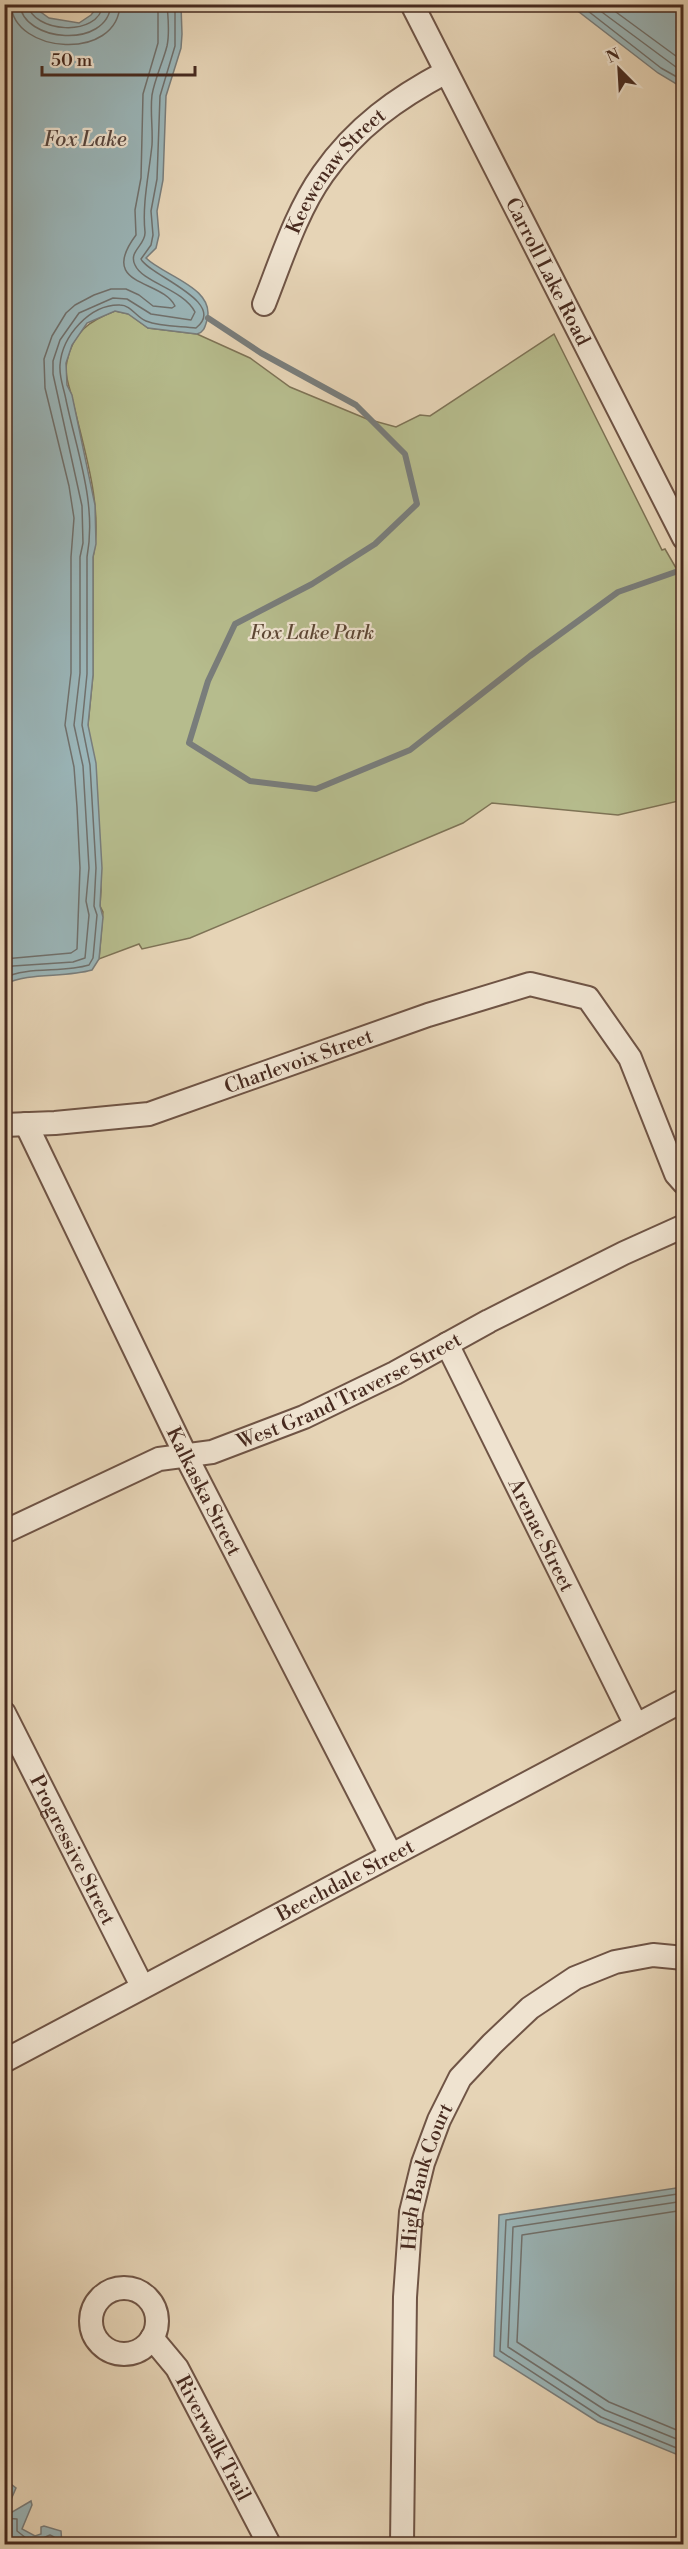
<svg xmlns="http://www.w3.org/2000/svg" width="688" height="2549" font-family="'Libre Bodoni',serif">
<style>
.green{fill:#b6bc8d;stroke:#7e7356;stroke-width:1.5}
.water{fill:#9ab5b8;stroke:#797d7b;stroke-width:1.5}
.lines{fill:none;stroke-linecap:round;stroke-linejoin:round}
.shore{stroke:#70706c;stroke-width:1.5}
.stream{stroke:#797d7b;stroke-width:6}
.minor-casing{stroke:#6f5445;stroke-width:26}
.minor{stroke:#efe3d0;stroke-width:22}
.labels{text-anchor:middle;stroke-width:4.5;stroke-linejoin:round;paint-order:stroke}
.street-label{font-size:20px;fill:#472a1f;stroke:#efe3d0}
.park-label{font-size:20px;font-style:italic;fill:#5d4735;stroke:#efe3d0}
.water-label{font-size:21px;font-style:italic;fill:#58463e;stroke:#efe3d0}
</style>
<rect width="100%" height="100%" fill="#e6d4b6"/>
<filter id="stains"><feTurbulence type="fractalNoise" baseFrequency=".00333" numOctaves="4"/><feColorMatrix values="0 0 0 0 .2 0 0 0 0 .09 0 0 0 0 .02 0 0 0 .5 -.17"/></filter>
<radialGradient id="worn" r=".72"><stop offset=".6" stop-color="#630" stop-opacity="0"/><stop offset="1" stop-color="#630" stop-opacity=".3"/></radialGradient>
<!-- green -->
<path class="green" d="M115,311L129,314L148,328L197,334L250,358L290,387L367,419L396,427L420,415L430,416L554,334L662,550L665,549L683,580L680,584L684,592L683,800L618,815L492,803L463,823L190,938L142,949L139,944L99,959L103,912L100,906L101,890L88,725L93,675V557C104,508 83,446 72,398C69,385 64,374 67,361C73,332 89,321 115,311Z"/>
<!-- water -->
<path class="water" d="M5,4L31,5L49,18L79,23L91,15L99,5H181L182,34L181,48L166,96L163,180L157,211L159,235L156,248L146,258C164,276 216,288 207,320C205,327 204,332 197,334L148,328L128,314L115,311L87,323L72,345L66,363L67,385L72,395L95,505L96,544L93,557V675L88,725L96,763L102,868L100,906L103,917L99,959L92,970C65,978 28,972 5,984Z
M570,5H683V88L658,73Z
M683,2187H684L683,2457L598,2422L494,2356L499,2215Z
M7,2481L16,2488L7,2509L9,2514L31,2501L32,2505L22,2529L35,2536L41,2534V2527L44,2526L61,2531L62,2544H5L4,2483Z"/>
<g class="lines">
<!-- shore -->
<path class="shore" d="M11,4C13,54 118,62 120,4
M20,4C22,42 108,50 111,4
M28,4C31,32 99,39 103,4
M579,4L661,68L684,81
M591,4L684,73
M605,4L684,62
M4,959L71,953L77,949L80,868L77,807L74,767L65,725L71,673V557L74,518L69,486L45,388L44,359L52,336L66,313L75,305L94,295L111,289H126L139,295L153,306L172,308L175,306C162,279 97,287 136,235L135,210L141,178L143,94L158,43V4
M4,969L13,966L73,962L85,958L89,915L86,901L89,868L83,766L74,725L80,673V557L83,543L82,506L53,374V361L60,340L79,313L113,298L127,299L151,314L191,320L195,312C183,289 143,283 135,265C128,251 146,245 145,232C142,204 149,174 152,145C153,128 150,111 152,95C155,78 163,62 167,46C170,32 168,18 167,4
M4,978C27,966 63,973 89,965L93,958L97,915L94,906L96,868L90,765L82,725L87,674V557C97,504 77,452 66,400C64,388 59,378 60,365C62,336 90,304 120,305C131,305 136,317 146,321C161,327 181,326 196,328C229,302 148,275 141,259L151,245L153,235L151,211L157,179L160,96L175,46V4
M684,2193L506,2220L500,2351L601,2417L684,2451
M684,2201L513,2227L508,2347L605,2410L684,2442
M684,2210L522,2235L517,2342L609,2402L684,2433
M4,2518L17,2519V2531L26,2538L36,2541L50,2535L54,2537L55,2544"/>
<!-- stream -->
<path class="stream" d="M208,318L261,353L356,405L405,454L417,504L375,544L312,584L235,624L208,681L189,743L250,781L316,789L410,750L530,656L618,592L684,569"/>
<!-- minor casing -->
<g class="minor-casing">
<g id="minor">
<path id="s1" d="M412,4L684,538"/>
<path id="s2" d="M264,304C281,261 296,212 323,174C356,127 397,98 446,72"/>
<path id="s3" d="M26,1124L186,1456L391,1855"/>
<path id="s4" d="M4,1125L55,1123L149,1114L428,1015L530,984L588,998L630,1058L676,1174L684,1183"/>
<path id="s5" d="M447,1344L636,1725"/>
<path id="s6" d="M4,1532L159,1459L212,1452L304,1417L395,1373L489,1321L624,1253L684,1226"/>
<path id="s7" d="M4,1713L142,1986"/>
<path id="s8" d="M4,2061L684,1700"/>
<circle cx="124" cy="2321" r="33"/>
<path id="s9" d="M152,2338L177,2368L269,2544"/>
<path id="s10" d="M402,2544L405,2297L411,2212L423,2163L439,2120L460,2078L492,2044L530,2008L575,1978L615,1962L653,1955L684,1958"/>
</g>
</g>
<!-- minor -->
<use href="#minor" class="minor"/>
</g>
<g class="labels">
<!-- street labels -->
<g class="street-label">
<text dy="7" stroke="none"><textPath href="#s2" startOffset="153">Keewenaw Street</textPath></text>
<text dy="7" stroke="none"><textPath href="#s1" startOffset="300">Carroll Lake Road</textPath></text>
<text dy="7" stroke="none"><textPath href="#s4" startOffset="304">Charlevoix Street</textPath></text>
<text dy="7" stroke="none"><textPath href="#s6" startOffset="375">West Grand Traverse Street</textPath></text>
<text dy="7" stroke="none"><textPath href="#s3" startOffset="408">Kalkaska Street</textPath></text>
<text dy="7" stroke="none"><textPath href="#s5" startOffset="213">Arenac Street</textPath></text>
<text dy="7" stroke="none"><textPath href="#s7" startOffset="153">Progressive Street</textPath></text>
<text dy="7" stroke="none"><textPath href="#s8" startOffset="386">Beechdale Street</textPath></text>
<text dy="7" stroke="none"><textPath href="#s10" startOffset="370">High Bank Court</textPath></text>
<text dy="7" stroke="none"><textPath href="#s9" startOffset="118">Riverwalk Trail</textPath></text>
</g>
<!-- park labels -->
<g class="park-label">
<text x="312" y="639">Fox Lake Park</text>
</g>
<!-- water labels -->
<g class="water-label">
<text x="85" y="146">Fox Lake</text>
</g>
</g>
<!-- margin -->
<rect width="688" height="2549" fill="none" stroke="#e6d4b6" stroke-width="24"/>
<rect x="6" y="6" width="676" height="2537" fill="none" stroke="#472a1f" stroke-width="3"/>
<rect x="12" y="12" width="664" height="2525" fill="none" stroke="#472a1f" stroke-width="1.5"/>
<!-- north arrow -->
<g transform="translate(619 69) rotate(336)" stroke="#efe3d0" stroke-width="4.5" paint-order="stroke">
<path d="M0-4.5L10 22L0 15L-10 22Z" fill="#472a1f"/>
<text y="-9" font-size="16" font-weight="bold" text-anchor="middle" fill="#472a1f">N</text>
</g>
<!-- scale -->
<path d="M42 66v9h153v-9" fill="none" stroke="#472a1f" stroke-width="3"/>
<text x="51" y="66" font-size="18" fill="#472a1f" stroke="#efe3d0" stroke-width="4.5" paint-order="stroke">50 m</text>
<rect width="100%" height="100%" filter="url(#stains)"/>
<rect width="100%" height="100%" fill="url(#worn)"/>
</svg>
